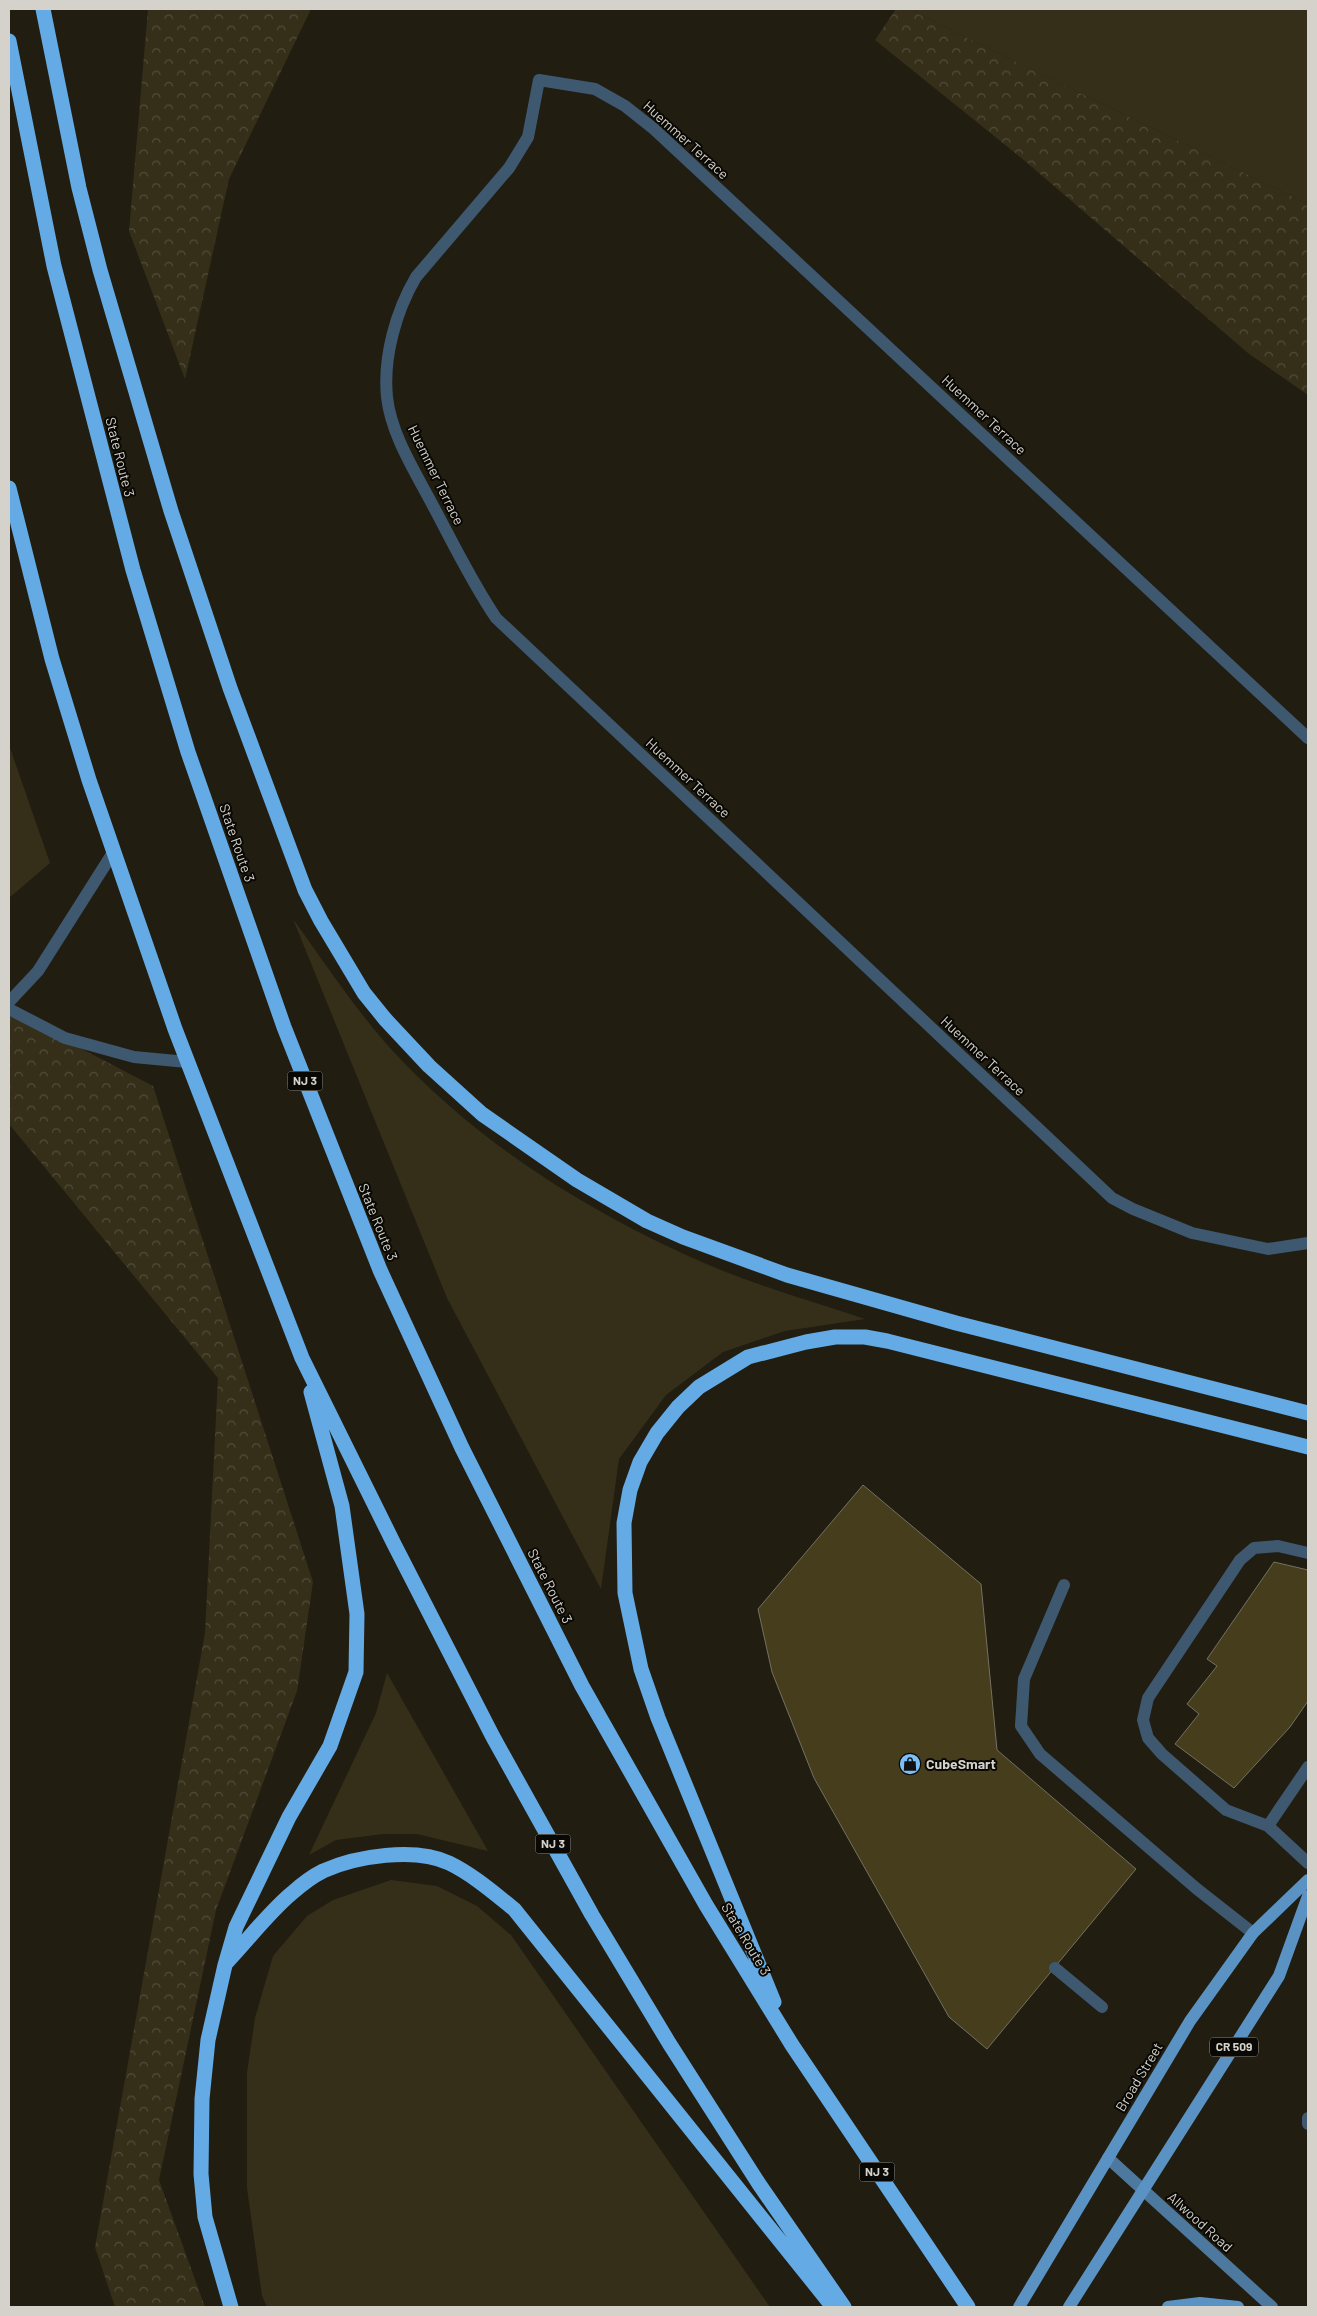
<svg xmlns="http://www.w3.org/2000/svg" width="1317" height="2316" font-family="Barlow,sans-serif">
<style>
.green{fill:#352f1a}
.forest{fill:url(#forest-crowns)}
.building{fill:#463d1c;stroke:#757162}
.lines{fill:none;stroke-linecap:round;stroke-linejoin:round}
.lane{stroke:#3e5870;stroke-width:12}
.street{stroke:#3e5870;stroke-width:12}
.secondary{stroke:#4e799f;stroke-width:12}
.primary{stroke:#5a93c3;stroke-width:12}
.highway{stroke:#64aae4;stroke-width:15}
.labels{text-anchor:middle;stroke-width:4;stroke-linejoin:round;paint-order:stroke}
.shield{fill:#090804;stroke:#97958f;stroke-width:1}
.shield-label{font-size:12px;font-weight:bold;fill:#d4d2ca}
.street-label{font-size:14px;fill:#d4d2ca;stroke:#090804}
.poi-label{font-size:14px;font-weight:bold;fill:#d4d2ca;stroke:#090804;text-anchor:start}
</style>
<defs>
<pattern id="forest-crowns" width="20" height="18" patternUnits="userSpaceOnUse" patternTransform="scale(1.25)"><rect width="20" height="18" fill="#352f1a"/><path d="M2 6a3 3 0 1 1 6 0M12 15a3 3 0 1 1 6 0" fill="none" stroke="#514c3a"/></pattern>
</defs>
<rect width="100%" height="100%" fill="#211d11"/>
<!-- green -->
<path class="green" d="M908,9H1308V204Z
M9,745L50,863L9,898Z
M293,919C325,963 355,1009 391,1049C479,1145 592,1215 711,1266C761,1287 814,1302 865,1319L785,1331L723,1352L666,1395L619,1459L601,1589L447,1298Z
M387,1673L488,1851L417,1834H383L336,1840L309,1855L376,1713Z
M391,1880L437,1886L477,1906L511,1935L770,2307H267L262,2296L247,2188V2073L255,2018L273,1956L307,1916L333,1900Z"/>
<!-- forest -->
<path class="forest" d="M148,9H311L229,179L185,379L129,231Z
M896,9H908L1308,204V395L1248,353L1025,161L875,40Z
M9,1011L153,1086L313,1582L297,1691L216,1910L159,2180L205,2307H115L95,2247L205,1633L218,1378L9,1124Z"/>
<!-- building -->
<path class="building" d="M863,1485L981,1584L997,1750L1136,1869L987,2049L949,2017L814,1778L772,1672L758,1609Z
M1274,1562L1308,1570V1701L1290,1727L1234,1788L1175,1744L1199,1714L1187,1704L1217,1666L1207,1659Z"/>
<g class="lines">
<!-- lane -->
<path class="lane" d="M9,1002L38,971L114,851
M9,1009L65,1038L134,1057L187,1062
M1308,1553L1278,1546L1254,1548L1240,1560L1148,1698L1143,1720L1148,1738L1162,1754L1226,1810L1268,1826L1308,1863
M1064,1585L1024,1679L1021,1726L1040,1754L1197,1889L1253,1933
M1268,1826L1308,1767
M1055,1968L1102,2007
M1308,2118V2124"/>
<!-- street -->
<path class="street" d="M1308,738L654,129L625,106L595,89L539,80L528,137L509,168L416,277C396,311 383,357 387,397C391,434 414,470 431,502C452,541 471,581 496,618L1112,1198L1133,1209L1192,1233L1268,1249L1308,1243"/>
<!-- secondary -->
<path class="secondary" d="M1108,2158L1272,2307"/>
<!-- primary -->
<path class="primary" d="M1019,2307L1190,2021L1253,1933L1308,1880
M1069,2307L1279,1976L1308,1896
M1168,2307L1200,2303L1238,2307"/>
<!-- highway -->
<path class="highway" d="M43,9L79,188L100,270L171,511L230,688L305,890L321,921L364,993L385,1019L429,1066L482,1114L577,1180L647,1221L683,1237L787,1275L956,1323L1308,1413
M9,41L54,266L133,570L188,752L284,1027L380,1270L462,1448L582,1686L706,1905L792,2045L968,2307
M9,488L52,659L89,780L175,1029L302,1358L394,1544L493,1737L592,1915L669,2043L759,2184L844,2307
M227,1962C247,1941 270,1911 292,1893C301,1885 313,1876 323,1871C356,1856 415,1847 449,1863C472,1874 494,1893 514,1909L833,2307
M774,2002L658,1718L641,1669L625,1593L624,1523L630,1490L640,1462L657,1433L678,1407L699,1387L748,1357L806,1342L835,1337H865L887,1341L1308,1447
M231,2307L205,2217L201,2174L202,2099L208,2040L225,1965L236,1927L289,1817L330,1746L356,1672L357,1614L342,1506L311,1392"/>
</g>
<!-- icons -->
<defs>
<g id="shop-disc" transform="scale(1.125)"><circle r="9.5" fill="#7bbef8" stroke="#090804"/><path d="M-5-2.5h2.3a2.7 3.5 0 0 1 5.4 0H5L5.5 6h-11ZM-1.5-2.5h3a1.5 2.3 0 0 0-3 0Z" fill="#111"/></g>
</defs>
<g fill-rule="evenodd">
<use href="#shop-disc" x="910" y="1764"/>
</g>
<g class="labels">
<!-- shield labels -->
<g class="shield">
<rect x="287.5" y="1071.5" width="35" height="19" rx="4"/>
<rect x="535.5" y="1834.5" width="35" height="19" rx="4"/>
<rect x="1210" y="2037.5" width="48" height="19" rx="4"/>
<rect x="859.5" y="2162.5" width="35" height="19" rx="4"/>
</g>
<g class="shield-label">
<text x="305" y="1085">NJ 3</text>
<text x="553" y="1848">NJ 3</text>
<text x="1234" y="2051">CR 509</text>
<text x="877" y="2176">NJ 3</text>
</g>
<!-- street labels -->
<g class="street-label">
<text transform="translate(686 140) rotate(42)" y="5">Huemmer Terrace</text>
<text transform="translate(984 415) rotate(43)" y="5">Huemmer Terrace</text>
<text transform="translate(120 457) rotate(76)" y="5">State Route 3</text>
<text transform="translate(436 475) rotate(64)" y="5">Huemmer Terrace</text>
<text transform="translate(688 778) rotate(43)" y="5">Huemmer Terrace</text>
<text transform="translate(237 843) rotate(71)" y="5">State Route 3</text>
<text transform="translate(983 1056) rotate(43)" y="5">Huemmer Terrace</text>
<text transform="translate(378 1222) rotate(68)" y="5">State Route 3</text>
<text transform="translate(550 1586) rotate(63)" y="5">State Route 3</text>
<text transform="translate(746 1939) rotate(59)" y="5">State Route 3</text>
<text transform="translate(1139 2077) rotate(-59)" y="5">Broad Street</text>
<text transform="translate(1200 2222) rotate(42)" y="5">Allwood Road</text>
</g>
<!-- poi labels -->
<g class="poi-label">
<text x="926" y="1769">CubeSmart</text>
</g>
</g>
<!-- border -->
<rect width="1317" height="2316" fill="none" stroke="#d4d2ca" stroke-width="20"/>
</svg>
